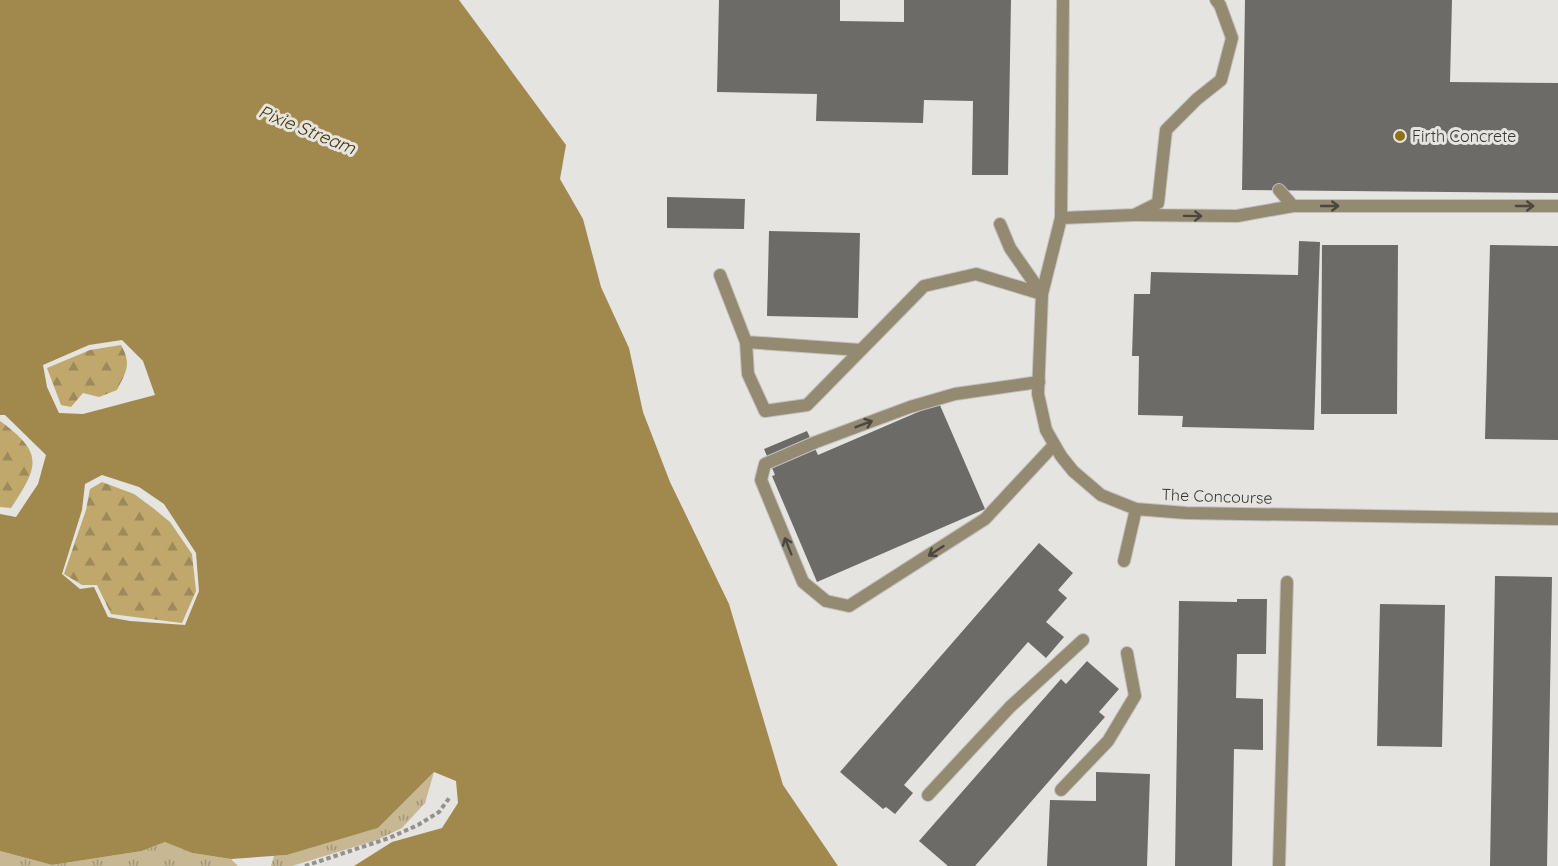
<svg xmlns="http://www.w3.org/2000/svg" width="1558" height="866" font-family="Quicksand,sans-serif">
<style>
.grass{fill:url(#grass-tufts)}
.forest{fill:url(#forest-firs)}
.water{fill:#a1894e;fill-rule:evenodd}
.building{fill:#6d6b68}
.lines{fill:none;stroke-linecap:round;stroke-linejoin:round}
.service-casing{stroke:#c2c1be;stroke-width:14}
.minor-casing{stroke:#c2c1be;stroke-width:14}
.path{stroke:#91918e;stroke-width:4;stroke-dasharray:4.5 3;stroke-linecap:butt}
.service{stroke:#948971;stroke-width:12}
.minor{stroke:#948971;stroke-width:12}
.oneway{stroke:#494740}
.poi-dot{fill:#907015;stroke:#e5e4e0;stroke-width:2}
.labels{text-anchor:middle;stroke-width:6;stroke-linejoin:round;paint-order:stroke}
.poi-label{font-size:16px;fill:#363634;stroke:#e5e4e0;text-anchor:start}
.street-label{font-size:16px;fill:#363634;stroke:#e5e4e0}
.water-label{font-size:18px;font-style:italic;fill:#463502;stroke:#e5e4e0}
</style>
<defs>
<pattern id="grass-tufts" width="24" height="20" patternUnits="userSpaceOnUse" patternTransform="scale(1.5)"><rect width="24" height="20" fill="#c7b792"/><path d="M3 7l-1-3M5 7V3M7 7l1-3M15 17l-1-3M17 17v-4M19 17l1-3" fill="none" stroke="#a29678"/></pattern>
<pattern id="forest-firs" width="22" height="20" patternUnits="userSpaceOnUse" patternTransform="scale(1.5)"><rect width="22" height="20" fill="#c0a76b"/><path d="M5 1l3.5 6h-7zM16 11l3.5 6h-7z" fill="#9d8959"/></pattern>
</defs>
<rect width="100%" height="100%" fill="#e5e4e0"/>
<!-- grass -->
<path class="grass" d="M434,772L425,803L402,828L377,840L292,866H271L274,856L287,855L378,828Z
M165,842L192,853L231,859L238,866H0V851L52,865L142,851Z"/>
<!-- forest -->
<path class="forest" d="M121,345C132,364 126,372 117,390L99,397L83,393L71,407L61,405L47,368L90,350Z
M0,421C44,453 39,466 11,508L0,507Z
M102,482L134,494L153,508L170,522L192,554L196,591L182,623L111,614L97,585H82L64,574L86,510L90,489Z"/>
<!-- water -->
<path class="water" d="M0,0H459L566,145L560,179L583,219L601,287L629,348L643,412L670,482L729,604L783,785L838,866H354L392,842L442,828L458,803L456,781L434,772L378,828L287,855L231,859L192,853L165,842L142,851L52,865L0,851V514L16,517L38,484L46,455L5,415H0ZM122,340L143,361L155,395L83,414L59,413L47,387L43,365L89,345ZM102,475L139,487L164,504L196,553L199,591L185,625L130,621L108,617L94,587L80,589L62,574L82,510L85,484Z"/>
<!-- building -->
<path class="building" d="M719,0H840V21L904,22V0H1011L1008,175H972L973,101L924,100L923,123L816,121L817,94L717,92Z
M1245,0H1452L1450,82L1558,83V193L1242,190Z
M667,197L745,199L744,229L667,228Z
M769,231L860,233L858,318L767,316Z
M1299,241L1320,242L1314,430L1182,427L1183,416L1138,415L1139,356H1132L1134,294H1150L1151,272L1298,275Z
M1322,245H1398L1397,414H1321Z
M1490,245L1558,246V440L1485,439Z
M939,403L985,509L817,582L772,476L775,475L764,449L807,431L818,455Z
M1039,543L1073,573L1058,590L1067,598L1046,622L1064,637L1046,658L1028,642L904,785L913,793L895,814L886,807L883,809L840,772Z
M1495,576L1552,577L1547,866H1490Z
M1237,599H1267L1266,654H1237L1236,698L1263,699V750L1234,749L1232,866H1175L1179,601L1237,602Z
M1380,604L1445,605L1442,747L1377,746Z
M1087,661L1119,689L1099,712L1105,717L975,866H948L919,841L1061,679L1066,684Z
M1096,772L1150,774L1147,866H1047L1050,800L1096,801Z"/>
<g class="lines">
<!-- service casing -->
<g class="service-casing">
<path id="service" d="M1279,190L1293,206H1558
M1136,215L1237,216L1293,206
M1061,218L1134,215L1158,203L1166,130L1197,99L1221,80L1232,38L1220,5L1216,0
M1000,224L1010,248L1042,294
M720,275L746,342
M1042,294L1061,218L1063,0
M860,350L746,342L748,374L765,411L807,405L924,286L976,274L1042,294
M1039,382L955,394L910,407L816,442L765,464L761,480L803,582L826,601L849,606L985,519L1054,445
M1124,561L1136,509
M1061,790L1108,741L1135,696L1127,653
M928,795L1010,707L1083,640
M1279,866L1287,582"/>
</g>
<!-- minor casing -->
<g class="minor-casing">
<path id="minor" d="M1042,294L1038,394L1046,430L1061,456L1073,471L1101,495L1136,509L1186,513L1558,519"/>
</g>
<!-- path -->
<path class="path" d="M305,866L389,838L418,825L439,812L450,797"/>
<!-- service -->
<use href="#service" class="service"/>
<!-- minor -->
<use href="#minor" class="minor"/>
</g>
<!-- one-way arrows -->
<defs><path id="oneway-shaft" d="M-6 0H5M1.5-3L5.5 0L1.5 3" fill="none" stroke-width="1.6" stroke-linecap="round" stroke-linejoin="round" transform="scale(1.5)"/></defs>
<g class="oneway">
<use href="#oneway-shaft" transform="translate(1330 206)"/>
<use href="#oneway-shaft" transform="translate(1525 206)"/>
<use href="#oneway-shaft" transform="translate(1193 216) rotate(1)"/>
<use href="#oneway-shaft" transform="translate(864 424) rotate(-21)"/>
<use href="#oneway-shaft" transform="translate(788 546) rotate(-112)"/>
<use href="#oneway-shaft" transform="translate(936 551) rotate(147)"/>
</g>
<!-- markers -->
<circle class="poi-dot" cx="1400" cy="136" r="6"/>
<g class="labels">
<!-- poi labels -->
<g class="poi-label">
<text x="1412" y="142">Firth Concrete</text>
</g>
<!-- street labels -->
<g class="street-label">
<text transform="translate(1217 496) rotate(2)" y="6">The Concourse</text>
</g>
<!-- water labels -->
<g class="water-label">
<text transform="translate(307 130) rotate(22)" y="6">Pixie Stream</text>
</g>
</g>
</svg>
